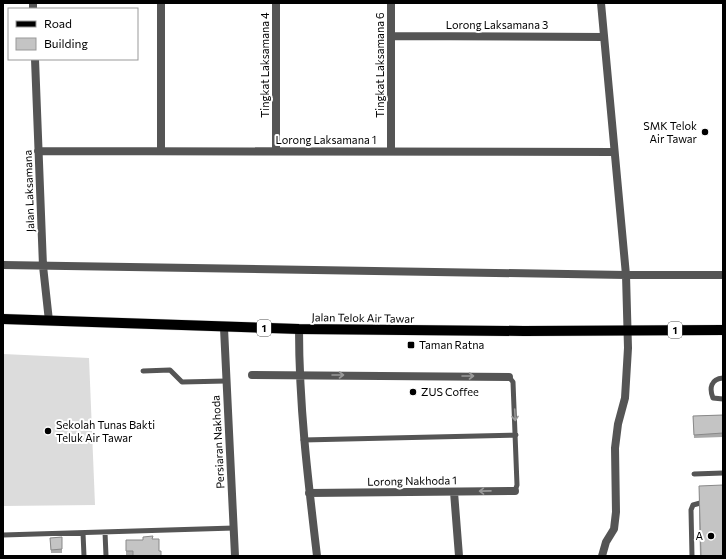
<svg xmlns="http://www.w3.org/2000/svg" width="726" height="559" font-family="Commissioner,sans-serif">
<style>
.pitch{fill:#dcdcdc}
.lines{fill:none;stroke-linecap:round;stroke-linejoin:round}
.primary-casing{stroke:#dbdbdb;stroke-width:11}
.lane{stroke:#555;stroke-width:5}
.street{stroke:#555;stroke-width:8}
.primary{stroke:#000;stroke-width:10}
.wall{fill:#a9a9a9}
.building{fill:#c4c4c4;stroke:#898989}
.oneway{stroke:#999}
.poi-dot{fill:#000;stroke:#fff;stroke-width:1.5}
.labels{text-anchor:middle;stroke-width:4;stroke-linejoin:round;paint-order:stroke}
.shield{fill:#fff;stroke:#4c4c4c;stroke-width:1}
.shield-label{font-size:10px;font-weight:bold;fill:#000}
.street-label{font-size:11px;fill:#000;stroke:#fff}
.poi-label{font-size:11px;fill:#000;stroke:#fff;text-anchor:start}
</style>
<rect width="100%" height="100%" fill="#fff"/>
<!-- pitch -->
<path class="pitch" d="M3,354L89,358L95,505L3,506Z"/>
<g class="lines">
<!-- primary casing -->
<g class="primary-casing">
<path id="primary" d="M3,319L299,329L524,331L723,330"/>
</g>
<!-- lane -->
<path class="lane" d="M143,371L170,370L182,382L226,381
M509,377L513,382L517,485L515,491
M723,378C711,379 709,388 713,398L723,399
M303,440L516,435
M694,474L723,473
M105,532L106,556
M83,533L84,556
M3,535L234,528
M692,556L691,510L693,505L704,502"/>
<!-- street -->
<path class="street" d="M33,3V9
M601,3L626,275L628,348L625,398L618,424L615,448L616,512L614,529L606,542L602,556
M391,36L604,37
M35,59L43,266L49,321
M38,151L614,152
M161,151V3
M276,151V3
M391,151V3
M3,265L626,275H723
M224,328L235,556
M299,329C299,405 308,480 317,556
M252,375L509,377
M454,492L459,556
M309,493L515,491"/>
<!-- primary -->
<use href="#primary" class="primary"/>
</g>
<!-- wall -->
<path class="wall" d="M723,415V437L694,438L693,416Z
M699,486L723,556H700L699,516Z
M62,537V553H51L50,538Z
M153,539L161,556H126V540H143Z"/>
<!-- building -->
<path class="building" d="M723,415V433L694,435L693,416Z
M723,485V556H701L699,486Z
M153,536L152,539H159V551H161V556H133V551H126V540H143V537Z
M62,537V549L51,550L50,538Z"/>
<!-- one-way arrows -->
<defs><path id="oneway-shaft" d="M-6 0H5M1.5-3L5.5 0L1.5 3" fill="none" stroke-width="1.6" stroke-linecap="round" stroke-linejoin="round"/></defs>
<g class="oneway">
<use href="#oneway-shaft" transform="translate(338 375)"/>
<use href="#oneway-shaft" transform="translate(468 376)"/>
<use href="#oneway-shaft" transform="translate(515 415) rotate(87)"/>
<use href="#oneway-shaft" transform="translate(485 491) rotate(179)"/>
</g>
<!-- markers -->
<g class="poi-dot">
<circle cx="705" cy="132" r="4"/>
<rect x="407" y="341" width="8" height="8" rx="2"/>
<circle cx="413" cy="392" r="4"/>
<circle cx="48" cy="431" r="4"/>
<circle cx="711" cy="536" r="4"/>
</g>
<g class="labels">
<!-- shield labels -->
<g class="shield">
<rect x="257" y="320" width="14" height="16" rx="3"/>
<rect x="668" y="322" width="14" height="16" rx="3"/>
</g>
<g class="shield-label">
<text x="264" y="332">1</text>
<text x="675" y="334">1</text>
</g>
<!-- street labels -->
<g class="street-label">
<text x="497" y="29">Lorong Laksamana 3</text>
<text transform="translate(265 65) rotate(-90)" y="4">Tingkat Laksamana 4</text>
<text transform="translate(380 65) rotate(-90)" y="4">Tingkat Laksamana 6</text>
<text x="326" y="144">Lorong Laksamana 1</text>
<text transform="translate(29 191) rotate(-92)" y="4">Jalan Laksamana</text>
<text transform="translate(363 318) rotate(1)" y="4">Jalan Telok Air Tawar</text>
<text transform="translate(218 442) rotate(-93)" y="4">Persiaran Nakhoda</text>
<text transform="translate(412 481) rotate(-1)" y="4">Lorong Nakhoda 1</text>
</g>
<!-- poi labels -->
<g class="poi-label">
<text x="697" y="130" text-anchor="end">SMK Telok<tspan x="697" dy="13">Air Tawar</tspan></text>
<text x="419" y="349">Taman Ratna</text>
<text x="421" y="396">ZUS Coffee</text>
<text x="56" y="429">Sekolah Tunas Bakti<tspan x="56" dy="13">Teluk Air Tawar</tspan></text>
<text x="703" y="540" text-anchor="end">A</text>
</g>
</g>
<!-- border -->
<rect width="726" height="559" fill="none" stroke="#000000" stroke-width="8"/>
<!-- legend -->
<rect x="8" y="8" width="130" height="52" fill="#ffffff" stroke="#999999"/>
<rect x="16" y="21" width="20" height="6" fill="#000000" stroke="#999999"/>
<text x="44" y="28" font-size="12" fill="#000000">Road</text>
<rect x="16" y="38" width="20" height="12" fill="#c4c4c4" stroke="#999999"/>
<text x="44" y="48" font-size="12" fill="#000000">Building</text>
</svg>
